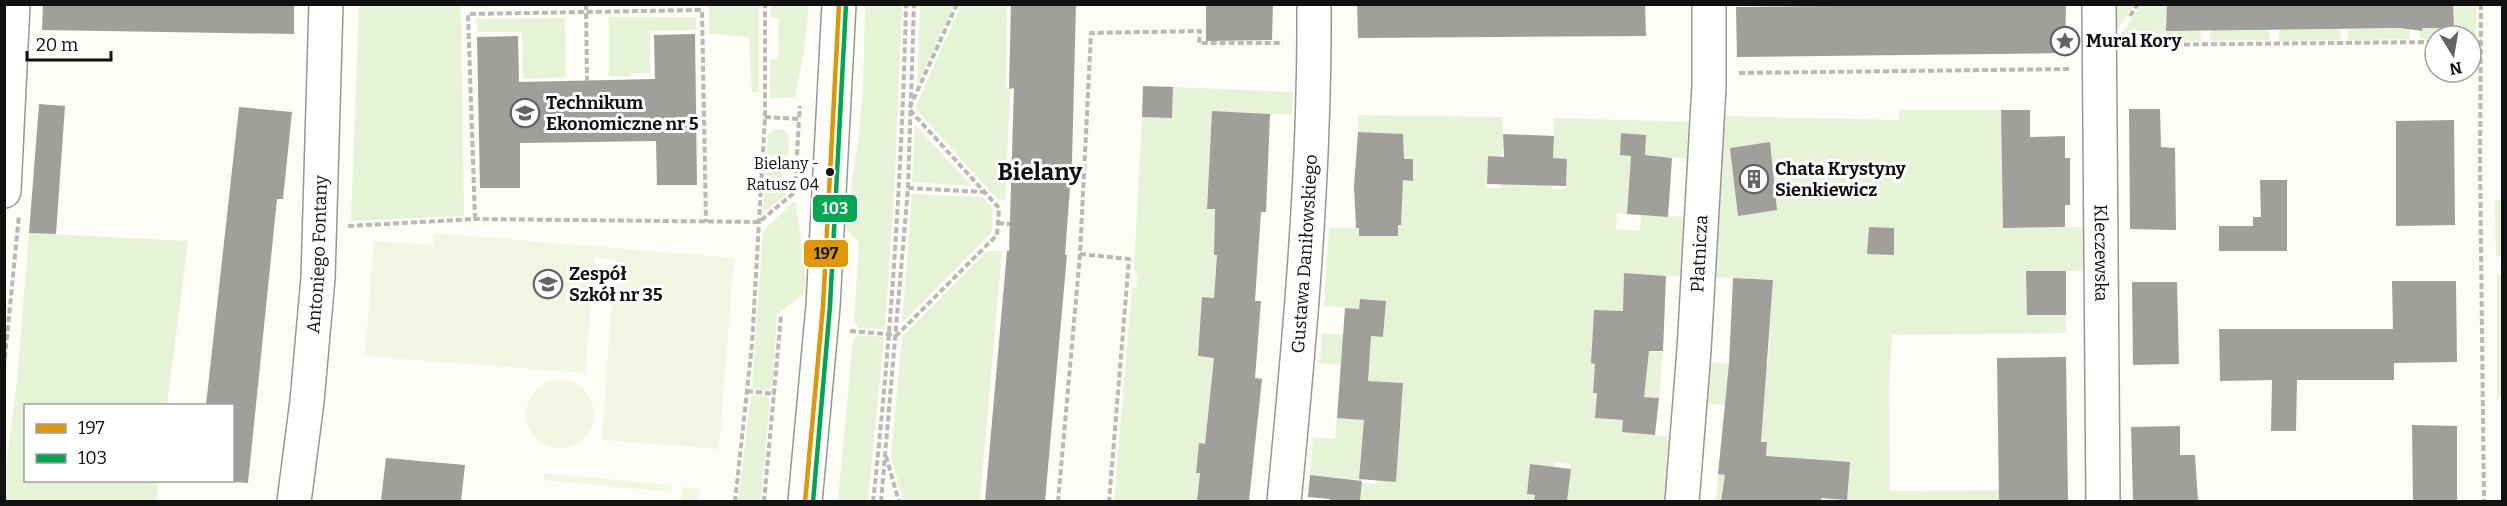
<svg xmlns="http://www.w3.org/2000/svg" width="2507" height="506" font-family="Bitter,serif">
<style>
.green{fill:#e7f3d7}
.pitch{fill:#f0f6e1}
.building{fill:#a19f9c}
.lines{fill:none;stroke-linecap:round;stroke-linejoin:round}
.minor-casing{stroke:#979795;stroke-width:36}
.path{stroke:#b9b9b8;stroke-width:4;stroke-dasharray:6 3;stroke-linecap:butt}
.minor{stroke:#fffffe;stroke-width:33}
.bus-1-casing{stroke:#fff;stroke-width:9}
.bus-2-casing{stroke:#fff;stroke-width:9}
.bus-1{stroke:#e09702;stroke-width:4.5}
.bus-2{stroke:#00a651;stroke-width:4.5}
.bus-dot{fill:#111;stroke:#fff;stroke-width:2}
.labels{text-anchor:middle;stroke-width:6;stroke-linejoin:round;paint-order:stroke}
.bus-label{font-size:16px;fill:#111;stroke:#fff;text-anchor:end}
.poi-label{font-size:18px;font-weight:bold;fill:#111;stroke:#fff;text-anchor:start}
.street-label{font-size:18px;fill:#111;stroke:#fff}
.district-label{font-size:24px;font-weight:bold;fill:#111;stroke:#fff}
.line-badge{stroke:#fff;stroke-width:2}
.badge-label{font-size:16px;text-anchor:middle;font-weight:bold;fill:#fff}
.pale-badge-label{font-size:16px;text-anchor:middle;font-weight:bold;fill:#111}
</style>
<rect width="100%" height="100%" fill="#fdfcf7"/>
<!-- green -->
<path class="green" d="M920,4L954,5L917,85L920,5Z
M1000,4L1007,6L1006,88L1010,91L1005,201L997,199L915,108L961,5Z
M2167,4L2200,32L2201,41L2129,42L2119,38L2141,5Z
M359,5H579L461,7L464,216L351,221Z
M709,5H759V93L752,92L749,37L709,34Z
M771,5H809L804,52L795,97L770,99V59H778L779,18L770,17Z
M865,5H902L895,179L885,329L859,328L854,321L859,242L845,228L858,141L863,90Z
M2114,5H2134L2116,31Z
M2453,5H2476V36L2473,38L2471,36H2435V39H2420V29L2422,28H2453Z
M609,17H696V30L650,31V73H630V77L609,76Z
M565,18L566,77L523,79L522,32H478L476,19Z
M2407,28L2410,30V39L2348,40V30L2352,29Z
M2268,29L2270,40L2210,41V32L2213,30Z
M2283,29H2337L2341,30V40L2279,41V31Z
M1173,87L1293,92L1292,115L1212,111L1207,209H1216L1214,255H1217L1214,298L1203,297L1198,356L1214,358L1205,444H1199L1196,472L1200,473L1197,501L1114,502L1132,288H1136L1138,276L1134,269L1142,117L1172,118Z
M1900,110H2001L2003,228L2087,227V254L2083,255V271H2027V315H2066V333L1892,335L1889,387L1890,491L2068,490V501H1716L1718,474L1759,477L1765,464L1767,443L1761,442L1763,407L1704,404L1706,362L1768,366L1773,280L1711,277L1720,116L1898,120Z
M1358,115L1503,117L1502,157L1488,156L1487,188H1501L1502,183L1552,184L1553,190L1566,189L1567,159L1553,158L1554,118L1692,122L1691,159L1645,155L1646,135L1621,133L1631,156L1627,214L1617,213L1616,229L1640,231L1641,215L1690,217L1686,277L1625,273L1623,311L1594,310L1592,353L1663,351L1659,398L1635,396L1595,366L1593,392L1597,393L1595,418L1623,420V432L1675,437L1669,501H1567L1571,464L1555,462L1554,467L1530,464L1527,494L1535,495L1534,502L1360,501L1362,483L1376,484L1377,480L1396,482L1398,459L1361,455L1359,478L1362,480L1310,475L1313,437L1335,439L1337,418L1400,422L1403,383L1368,381V367L1320,363L1322,333L1383,337L1386,302L1360,299L1359,309L1324,306L1329,228H1359V236H1398V225H1401L1403,180H1413V159H1404L1403,134L1358,132Z
M915,125L972,186L912,182Z
M774,129L785,130L789,136L788,156H782L781,182H788L787,194L763,213L768,134Z
M912,194L982,197L993,208L992,232L902,323Z
M2502,199V256L2496,257L2495,200Z
M793,202L796,203L805,270V292L777,315L773,385L768,390L753,389L752,386L763,231Z
M29,233L188,241L167,405L26,406V480L159,481L156,501L5,502V473L17,381Z
M987,251H1002L980,501H903L891,456L902,337Z
M2502,274V395L2497,399V275Z
M859,335L884,337L868,501H838L853,339Z
M754,395L766,396L770,400L761,501H738L751,397Z"/>
<!-- pitch -->
<path class="pitch" d="M434,233L734,258L719,449L602,440L615,259L595,258L585,373L365,356L374,241L433,245Z
M526 414a34 34 0 1 1 68 0a34 34 0 1 1-68 0Z
M544,473L671,485V492L544,480Z
M683,487L700,489L698,501H681Z"/>
<!-- building -->
<path class="building" d="M43,4H294V34L42,30Z
M1011,4H1076L1072,161L1065,255H1067L1045,501H985L1007,251H1009L1014,88L1009,89Z
M1206,4H1273L1272,40L1206,41Z
M1357,4H1645L1646,36L1358,38Z
M2066,4L2065,53L1737,57L1736,7Z
M2167,4H2453L2454,28H2422L2423,31L2400,28L2166,31Z
M695,34L697,185H657L656,141L520,143V188H480L477,37L518,36L519,82L655,79L654,35Z
M1143,86L1173,87L1172,118L1142,117Z
M39,104L65,106L56,234L29,233Z
M239,107L292,112L283,199H277L248,483L232,482V405H206Z
M2129,109H2160L2161,147L2175,148L2176,230L2130,229Z
M2001,110H2030V137L2065,136V158H2070V205H2065V227L2003,228Z
M1212,111L1270,114L1266,212H1261L1255,301H1261L1255,378L1262,379L1249,501H1197L1200,473H1196L1199,443L1205,444L1214,358L1198,356L1202,297L1214,298L1217,255H1214L1215,209H1207Z
M2454,120L2455,225L2396,226V121Z
M1358,132L1403,134L1404,159H1413V181L1403,180L1401,225H1398V236H1359V228H1356L1354,186Z
M1621,133L1646,135L1645,155L1672,158L1668,217L1627,214L1631,156L1620,155Z
M1503,134L1554,136L1553,158L1567,159L1566,186L1487,184L1488,156L1504,157Z
M1770,142L1777,210L1738,216L1730,148Z
M2260,180H2287V251H2219V226H2253V217H2261Z
M1869,227L1894,228V255L1867,254Z
M2026,271H2066V315H2027Z
M1624,273L1666,276L1663,351H1649L1644,397L1659,398L1655,435L1622,432L1623,420L1595,418L1597,393H1593L1595,364L1591,363L1594,310L1623,311Z
M1733,278L1773,280L1761,442H1767L1766,456L1850,462L1847,500L1821,498V501H1721L1725,475L1718,474L1729,364Z
M2392,281H2456L2457,362L2394,363V380H2297L2296,431H2271L2272,380L2220,381L2219,329H2393Z
M2132,282H2177L2179,364L2133,365Z
M1360,299L1386,301L1383,337L1371,336L1368,381L1403,383L1396,482L1359,479L1364,420L1337,418L1345,308L1359,309Z
M2066,357L2068,501H1999L1997,358Z
M2412,425L2457,426V501H2413Z
M2180,426V455H2195L2198,501H2133L2131,427Z
M386,458L465,465L461,501L381,500Z
M1530,464L1571,469L1567,501H1534L1535,495L1527,494Z
M1310,475L1362,481L1360,501H1329L1330,499L1308,497Z"/>
<g class="lines">
<!-- minor casing -->
<g class="minor-casing">
<g id="minor">
<path id="s1" d="M2099,4L2103,502"/>
<path d="M4,191L13,4"/>
<path id="s2" d="M294,502L307,401L318,278L326,4"/>
<path d="M805,502L823,306L839,4"/>
<path id="s3" d="M1284,502C1300,336 1315,171 1314,4"/>
<path id="s4" d="M1682,502L1694,350L1709,86V4"/>
</g>
</g>
<!-- path -->
<path class="path" d="M586,4L587,81
M2481,4L2480,163L2484,502
M2130,16L2138,4
M2471,41H2481
M2130,45L2435,42
M1739,73L2071,69
M765,117L799,119L800,106
M908,188L984,192
M475,219L468,14L702,10L706,222
M998,223L1010,224
M348,226L475,219L759,222L795,192L799,119
M1080,254L1129,259L1109,502
M850,331L897,335L997,235L999,208L909,109L957,4
M4,367L19,215
M747,391L775,394
M886,456L899,502
M735,502L752,344L765,117V4
M764,502L781,316
M873,502C891,336 902,171 906,4
M881,502L908,188L914,4
M1058,502L1080,254L1091,33L1200,31L1199,43H1283"/>
<!-- minor -->
<use href="#minor" class="minor"/>
<!-- bus-1 casing -->
<g class="bus-1-casing">
<path id="bus-1" d="M805,502L823,306L839,4"/>
</g>
<!-- bus-2 casing -->
<g class="bus-2-casing">
<path id="bus-2" d="M813,502L830,306L846,4"/>
</g>
<!-- bus-1 -->
<use href="#bus-1" class="bus-1"/>
<!-- bus-2 -->
<use href="#bus-2" class="bus-2"/>
</g>
<!-- icons -->
<defs>
<g id="sight-ring" transform="scale(1.5)"><circle r="9.5" fill="#fff" stroke="#646362" stroke-width="1.5"/><path d="M0-6L1.8-2.2L6-1.7L2.9 1.2L3.7 5.4L0 3.3L-3.7 5.4L-2.9 1.2L-6-1.7L-1.8-2.2Z" fill="#646362"/></g>
<g id="school-ring" transform="scale(1.5)"><circle r="9.5" fill="#fff" stroke="#646362" stroke-width="1.5"/><path d="M0-5L7-2L0 1L-7-2ZM-4 1L0 2.5L4 1V4Q0 6-4 4Z" fill="#646362"/></g>
<g id="building-ring" transform="scale(1.5)"><circle r="9.5" fill="#fff" stroke="#646362" stroke-width="1.5"/><path d="M-4-6H4V6H1V3H-1V6H-4ZM-2.5-4.3h1.7v1.8h-1.7ZM.8-4.3h1.7v1.8H.8ZM-2.5-1h1.7V.8h-1.7ZM.8-1h1.7V.8H.8Z" fill="#646362"/></g>
</defs>
<g fill-rule="evenodd">
<use href="#sight-ring" x="2065" y="41"/>
<use href="#school-ring" x="525" y="113"/>
<use href="#building-ring" x="1754" y="179"/>
<use href="#school-ring" x="548" y="284"/>
</g>
<!-- markers -->
<circle class="bus-dot" cx="830" cy="172" r="5"/>
<g class="labels">
<!-- bus labels -->
<g class="bus-label">
<text x="819" y="169">Bielany -<tspan x="819" dy="21">Ratusz 04</tspan></text>
</g>
<!-- poi labels -->
<g class="poi-label">
<text x="2086" y="47">Mural Kory</text>
<text x="546" y="109">Technikum<tspan x="546" dy="21">Ekonomiczne nr 5</tspan></text>
<text x="1775" y="175">Chata Krystyny<tspan x="1775" dy="21">Sienkiewicz</tspan></text>
<text x="569" y="280">Zespół<tspan x="569" dy="21">Szkół nr 35</tspan></text>
</g>
<!-- street labels -->
<g class="street-label">
<text dy="6" stroke="none"><textPath href="#s3" startOffset="249">Gustawa Daniłowskiego</textPath></text>
<text dy="6" stroke="none"><textPath href="#s4" startOffset="249">Płatnicza</textPath></text>
<text dy="6" stroke="none"><textPath href="#s1" startOffset="249">Kleczewska</textPath></text>
<text dy="6" stroke="none"><textPath href="#s2" startOffset="249">Antoniego Fontany</textPath></text>
</g>
<!-- district labels -->
<g class="district-label">
<text x="1040" y="180">Bielany</text>
</g>
</g>
<g class="line-badge">
<rect x="812" y="194" width="46" height="29" rx="6" fill="#00a651"/>
<rect x="803" y="239" width="46" height="29" rx="6" fill="#e09702"/>
</g>
<g class="badge-label">
<text x="835" y="214">103</text>
</g>
<g class="pale-badge-label">
<text x="826" y="259">197</text>
</g>
<!-- border -->
<rect width="2507" height="506" fill="none" stroke="#111111" stroke-width="12"/>
<!-- legend -->
<rect x="24" y="404" width="210" height="78" fill="#ffffff" stroke="#a0a0a0" stroke-width="1.5"/>
<rect x="36" y="424" width="30" height="9" fill="#e09702" stroke="#a0a0a0" stroke-width="1.5"/>
<text x="78" y="434" font-size="18" fill="#111111">197</text>
<rect x="36" y="454" width="30" height="9" fill="#00a651" stroke="#a0a0a0" stroke-width="1.5"/>
<text x="78" y="464" font-size="18" fill="#111111">103</text>
<!-- north arrow -->
<g transform="translate(2453 54) rotate(169)"><circle r="28" fill="#ffffff" stroke="#a0a0a0" stroke-width="1.5"/>
<path d="M0-4.5L10 22L0 15L-10 22Z" fill="#646362"/>
<text y="-9" font-size="16" font-weight="bold" text-anchor="middle" fill="#111111">N</text>
</g>
<!-- scale -->
<path d="M27 51v9h84v-9" fill="none" stroke="#111111" stroke-width="3"/>
<text x="36" y="51" font-size="18" fill="#111111" stroke="#ffffff" stroke-width="4.5" paint-order="stroke">20 m</text>
</svg>
